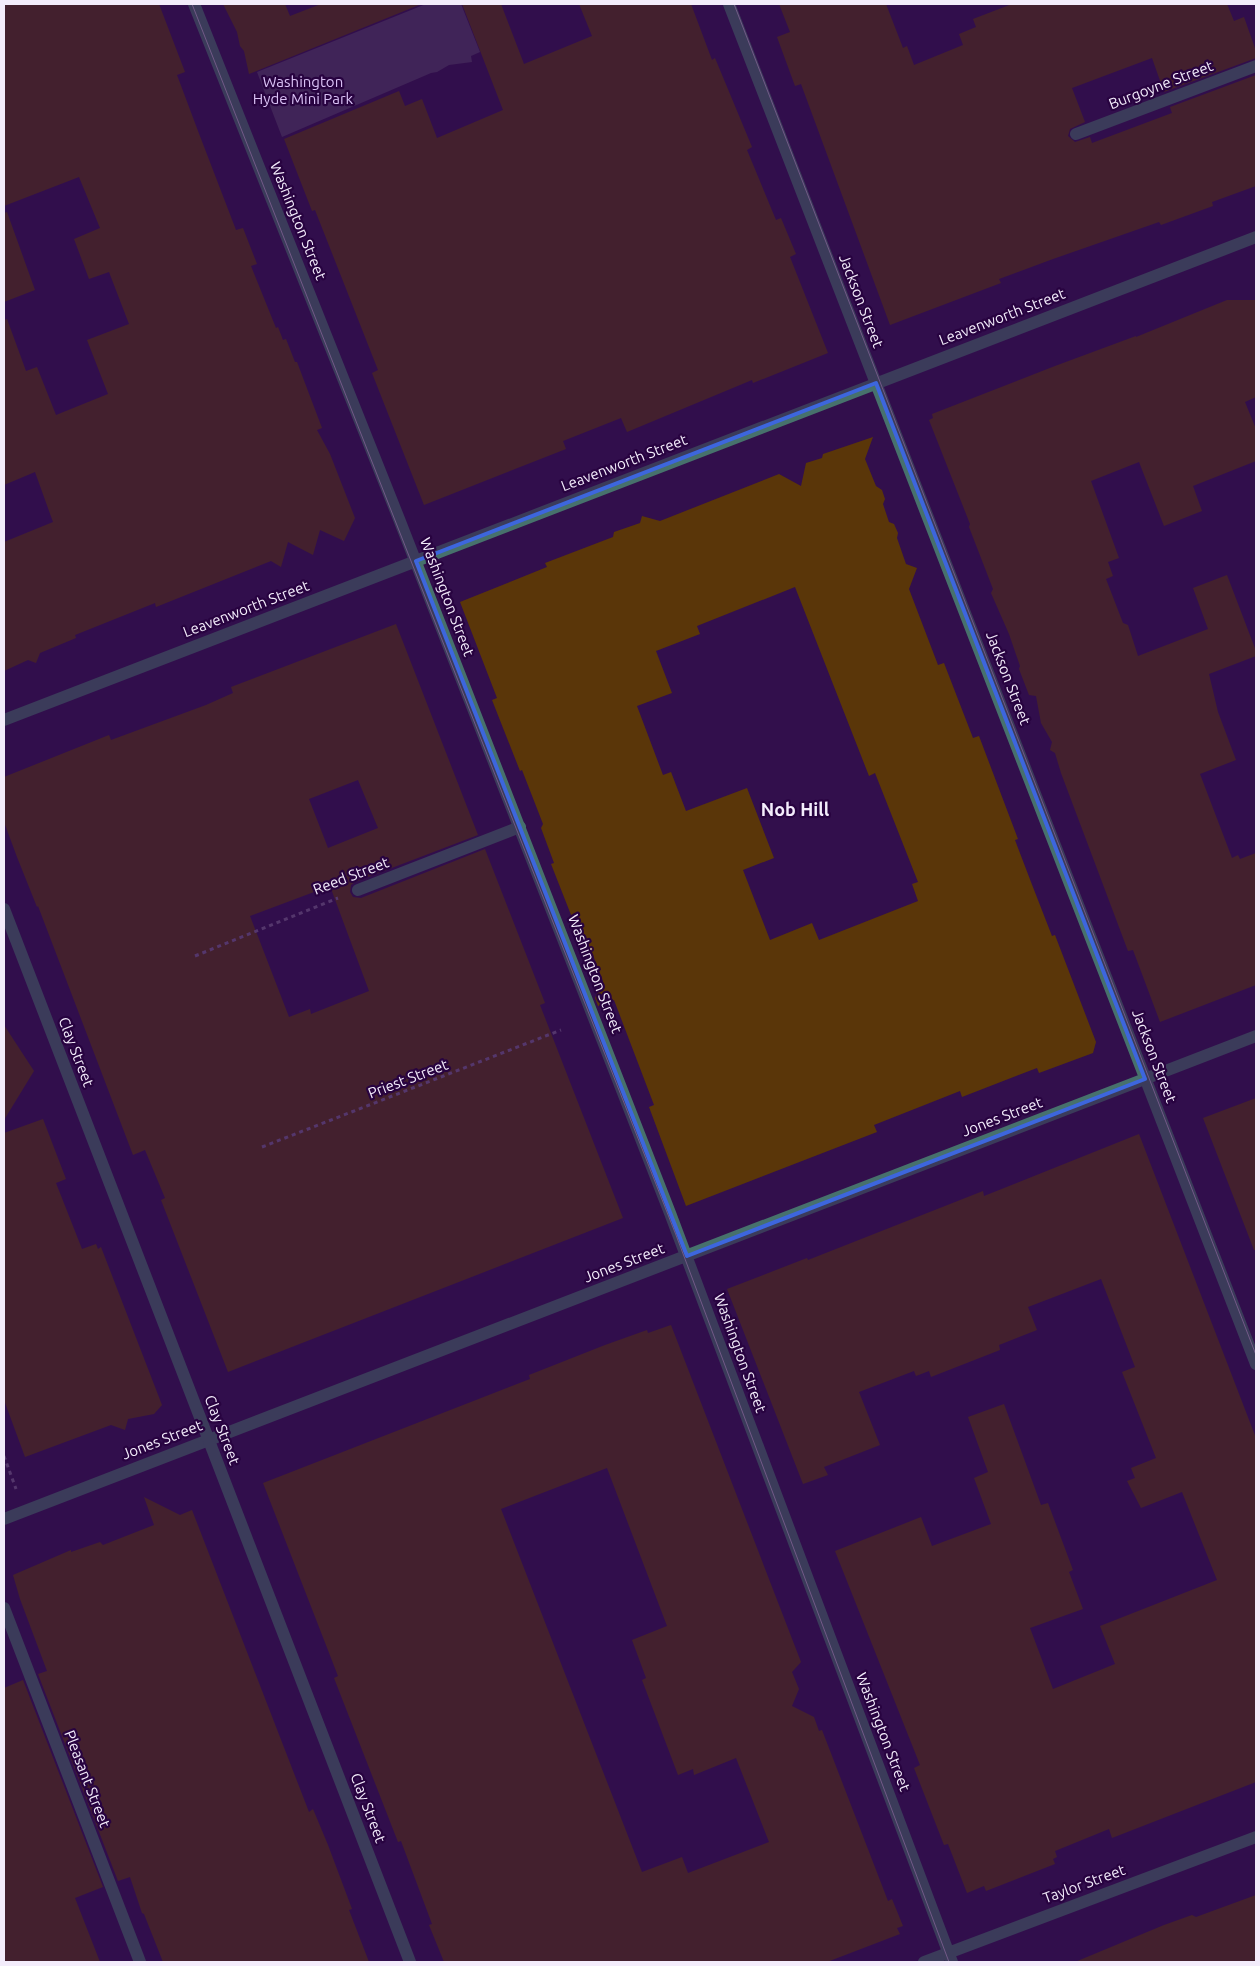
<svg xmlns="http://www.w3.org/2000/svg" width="1260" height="1966" font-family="Ubuntu,sans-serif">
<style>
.green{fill:#533f66}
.building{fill:#5a3609;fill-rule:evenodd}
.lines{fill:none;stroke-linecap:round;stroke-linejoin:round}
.path{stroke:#7f6792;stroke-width:3;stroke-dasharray:4 4;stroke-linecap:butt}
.service{stroke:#47716c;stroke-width:12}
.minor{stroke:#47716c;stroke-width:12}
.tertiary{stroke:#47716c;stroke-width:12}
.tram{stroke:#c2b4cf;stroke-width:1}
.marked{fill:none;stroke:#3d66dd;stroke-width:4;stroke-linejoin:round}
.labels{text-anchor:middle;stroke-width:4.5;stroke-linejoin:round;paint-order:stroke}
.park-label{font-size:15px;fill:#dbc3f6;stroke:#280340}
.street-label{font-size:15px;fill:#f3ecfb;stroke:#280340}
.quarter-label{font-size:18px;font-weight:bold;fill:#f3ecfb;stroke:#280340}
</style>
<rect width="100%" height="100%" fill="#320f4c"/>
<!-- green -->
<path class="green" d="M426,4H461L480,52L471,56L472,62L449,65L437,72L431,73L282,137L257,72Z"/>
<!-- building -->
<path class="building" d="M4,4H159L185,72L177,75L198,131L236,230L243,228L257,264L251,266L276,328L278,327L283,340L286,339L295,362H297L322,428L317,430L330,454L355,518L344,541L320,530L313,555L288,542L281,567L271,561L156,607L155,603L75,635L76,638L40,653L36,663L28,660L4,671V542L53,522L35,472L4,485V320L7,319L26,371L37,367L56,415L108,394L87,340L129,324L109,272L89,279L74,239L100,228L79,177L4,206Z
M223,4H285L290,16L321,4L419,5L249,74L244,51L240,46L237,32Z
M462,4H501L524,64L592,36L579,4H691L712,60L715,58L752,147L747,150L776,220L781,218L796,254L790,257L828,353L753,383L752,380L627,432L621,418L563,441L566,449L424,505L372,373L378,370L315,210L312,211L284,139L399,91L405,106L422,99L437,138L503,110Z
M779,4H886L903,48L907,46L914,65L963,45L959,34L976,27L973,19L1012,4H1227L1234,21L1244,17L1256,51V58L1164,92L1152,58L1072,88L1085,122L1070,129L1068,136L1075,142L1090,137L1092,143L1172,113L1170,107L1256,75V186L1212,202L1213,206L1161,225L1159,222L1053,259L999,279L1001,283L890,325L801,84L795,86L777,37L790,32Z
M7,212L35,290L4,302V213Z
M1227,300H1256V397L1245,402L1256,429V461L1193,486L1202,511L1164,526L1139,462L1091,481L1119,558L1108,562L1113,576L1106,579L1123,623L1128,625L1138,656L1208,629L1193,588L1227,575L1256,651V656L1209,674L1218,712L1236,760L1200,774L1232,858L1238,855L1240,859L1256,853V985L1160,1022L1133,950L1128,951L1061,773L1055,753L1050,750L1052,742L1041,723L1036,696L1029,695L1019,669L1020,666L1009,634L991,593L993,589L969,527L970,524L929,420L933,418L932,414L1055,366L1136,336V337Z
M873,437L865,459L876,486L882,490L885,499L883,504L889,522L894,524L898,533L897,538L906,564L917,568L909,589L938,665L944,663L973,738L979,736L1018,839L1015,840L1031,882L1052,936L1055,935L1096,1042L1093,1053L1039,1073L1037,1068L962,1097L960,1091L874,1125L877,1132L686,1206L649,1107L654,1105L614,1000L598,1006L595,998L603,981L591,950L584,948L551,864L554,863L541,828L543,824L522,770L520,771L492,700L497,698L460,602L547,567L545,563L613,537L614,532L640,523L642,516L660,521L779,474L801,486L806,463L822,458L823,454ZM795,587L869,776L875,773L918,882L912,884L918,901L819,940L812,923L770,940L743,870L774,858L747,788L686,811L671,772L663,775L637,706L672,693L656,651L700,634L697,626Z
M396,624L478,835L355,882L351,885L350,892L353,897L361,898L485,849L545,1003L540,1005L623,1218L228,1372L161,1200L165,1198L145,1150L133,1155L38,906L37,907L17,857L4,822V777L109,735L111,740L206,705L233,693L231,687ZM358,780L378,828L328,848L309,799ZM330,886L369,991L311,1014L310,1009L289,1017L250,916Z
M4,1025L34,1071L4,1120Z
M1256,1098V1250H1254L1203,1118Z
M43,1119L66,1179L56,1183L82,1249L96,1244L98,1249L101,1247L162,1405L154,1414L128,1419L125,1430L111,1425L25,1457L4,1400V1133Z
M1139,1134L1256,1438V1782L1112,1838L1109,1829L1055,1851L1057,1857L1053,1859L1055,1864L986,1891L984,1886L967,1893L948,1844L944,1845L914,1768L920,1765L835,1551L921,1517L932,1546L991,1524L974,1478L988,1472L968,1417L1004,1404L1041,1505L1048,1503L1073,1570L1069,1572L1083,1609L1030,1628L1053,1689L1115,1664L1100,1626L1217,1580L1182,1492L1141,1508L1127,1481L1135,1478L1131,1468L1156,1458L1122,1372L1135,1367L1101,1279L1028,1307L1037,1330L999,1345L1000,1350L931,1377L929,1371L916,1376L914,1371L859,1392L880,1445L824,1467L828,1475L803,1484L727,1289L807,1258L808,1260L983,1191L984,1196Z
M671,1325L801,1662L792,1672L799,1689L792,1706L814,1717L819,1731L822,1730L888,1901L892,1899L903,1926L897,1928L900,1934L827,1962H444L429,1925L432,1924L401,1841L398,1842L334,1678L338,1676L263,1483L530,1379L529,1375L605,1345L647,1330L648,1333ZM607,1468L667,1626L632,1640L646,1678L642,1680L678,1775L693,1769L694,1775L736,1758L769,1842L688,1873L682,1857L642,1872L501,1509Z
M144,1497L180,1515L192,1510L309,1812L313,1809L328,1845L352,1909L349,1910L369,1962H163L144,1914L142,1913L130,1877L118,1881L38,1674L47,1671L20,1599L13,1575L71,1550V1552L100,1542L103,1545L154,1525Z
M23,1680L103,1887L75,1898L100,1962H4V1688Z
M1256,1895V1962H1075L1164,1925L1192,1915L1196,1917Z"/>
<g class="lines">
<!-- path -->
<path class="path" d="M195,956L338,898
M262,1147L561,1030
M4,1456L16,1489"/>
<!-- service -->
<path class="service" d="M1076,134L1256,66
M358,890L520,827
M4,1608L140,1962"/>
<!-- minor -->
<path class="minor" d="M194,4L399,519L670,1213L952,1962
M729,4L1256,1364
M4,720L1256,237
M4,1519L1256,1036
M924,1962L1256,1837"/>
<!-- tertiary -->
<path class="tertiary" d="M4,909L410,1962"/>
<!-- tram -->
<path class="tram" d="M192,4L676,1235L949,1962
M734,4L1256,1355"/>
</g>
<!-- marked area -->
<path d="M0 0H1260V1966H0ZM876,383L1145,1079L687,1256L416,561Z" fill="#320f4c" fill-opacity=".55" fill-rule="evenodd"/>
<path class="marked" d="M876,383L1145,1079L687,1256L416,561Z"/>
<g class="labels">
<!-- park labels -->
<g class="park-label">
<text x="303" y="87">Washington<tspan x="303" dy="17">Hyde Mini Park</tspan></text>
</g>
<!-- street labels -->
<g class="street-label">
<text transform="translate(1161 85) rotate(-21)" y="5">Burgoyne Street</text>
<text transform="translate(298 221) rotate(68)" y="5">Washington Street</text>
<text transform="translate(861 301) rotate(69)" y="5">Jackson Street</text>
<text transform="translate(1002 317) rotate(-21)" y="5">Leavenworth Street</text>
<text transform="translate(624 463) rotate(-21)" y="5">Leavenworth Street</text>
<text transform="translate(447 597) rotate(69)" y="5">Washington Street</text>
<text transform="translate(246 609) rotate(-21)" y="5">Leavenworth Street</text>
<text transform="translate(1008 678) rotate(69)" y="5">Jackson Street</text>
<text transform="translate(351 876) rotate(-21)" y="5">Reed Street</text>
<text transform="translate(595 974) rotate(69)" y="5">Washington Street</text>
<text transform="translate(76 1052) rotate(69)" y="5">Clay Street</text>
<text transform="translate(1154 1056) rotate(69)" y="5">Jackson Street</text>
<text transform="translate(408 1079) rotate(-21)" y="5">Priest Street</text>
<text transform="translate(1002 1117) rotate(-21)" y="5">Jones Street</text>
<text transform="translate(624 1263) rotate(-21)" y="5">Jones Street</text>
<text transform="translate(740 1353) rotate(70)" y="5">Washington Street</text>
<text transform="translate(222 1430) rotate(69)" y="5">Clay Street</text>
<text transform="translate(162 1440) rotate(-21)" y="5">Jones Street</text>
<text transform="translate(883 1732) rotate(69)" y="5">Washington Street</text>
<text transform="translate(87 1779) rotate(69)" y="5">Pleasant Street</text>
<text transform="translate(368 1808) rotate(69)" y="5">Clay Street</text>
<text transform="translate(1084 1884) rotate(-20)" y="5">Taylor Street</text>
</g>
<!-- quarter labels -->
<g class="quarter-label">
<text x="795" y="816">Nob Hill</text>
</g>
</g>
<!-- border -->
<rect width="1260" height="1966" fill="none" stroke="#f3ecfb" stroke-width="10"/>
</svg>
